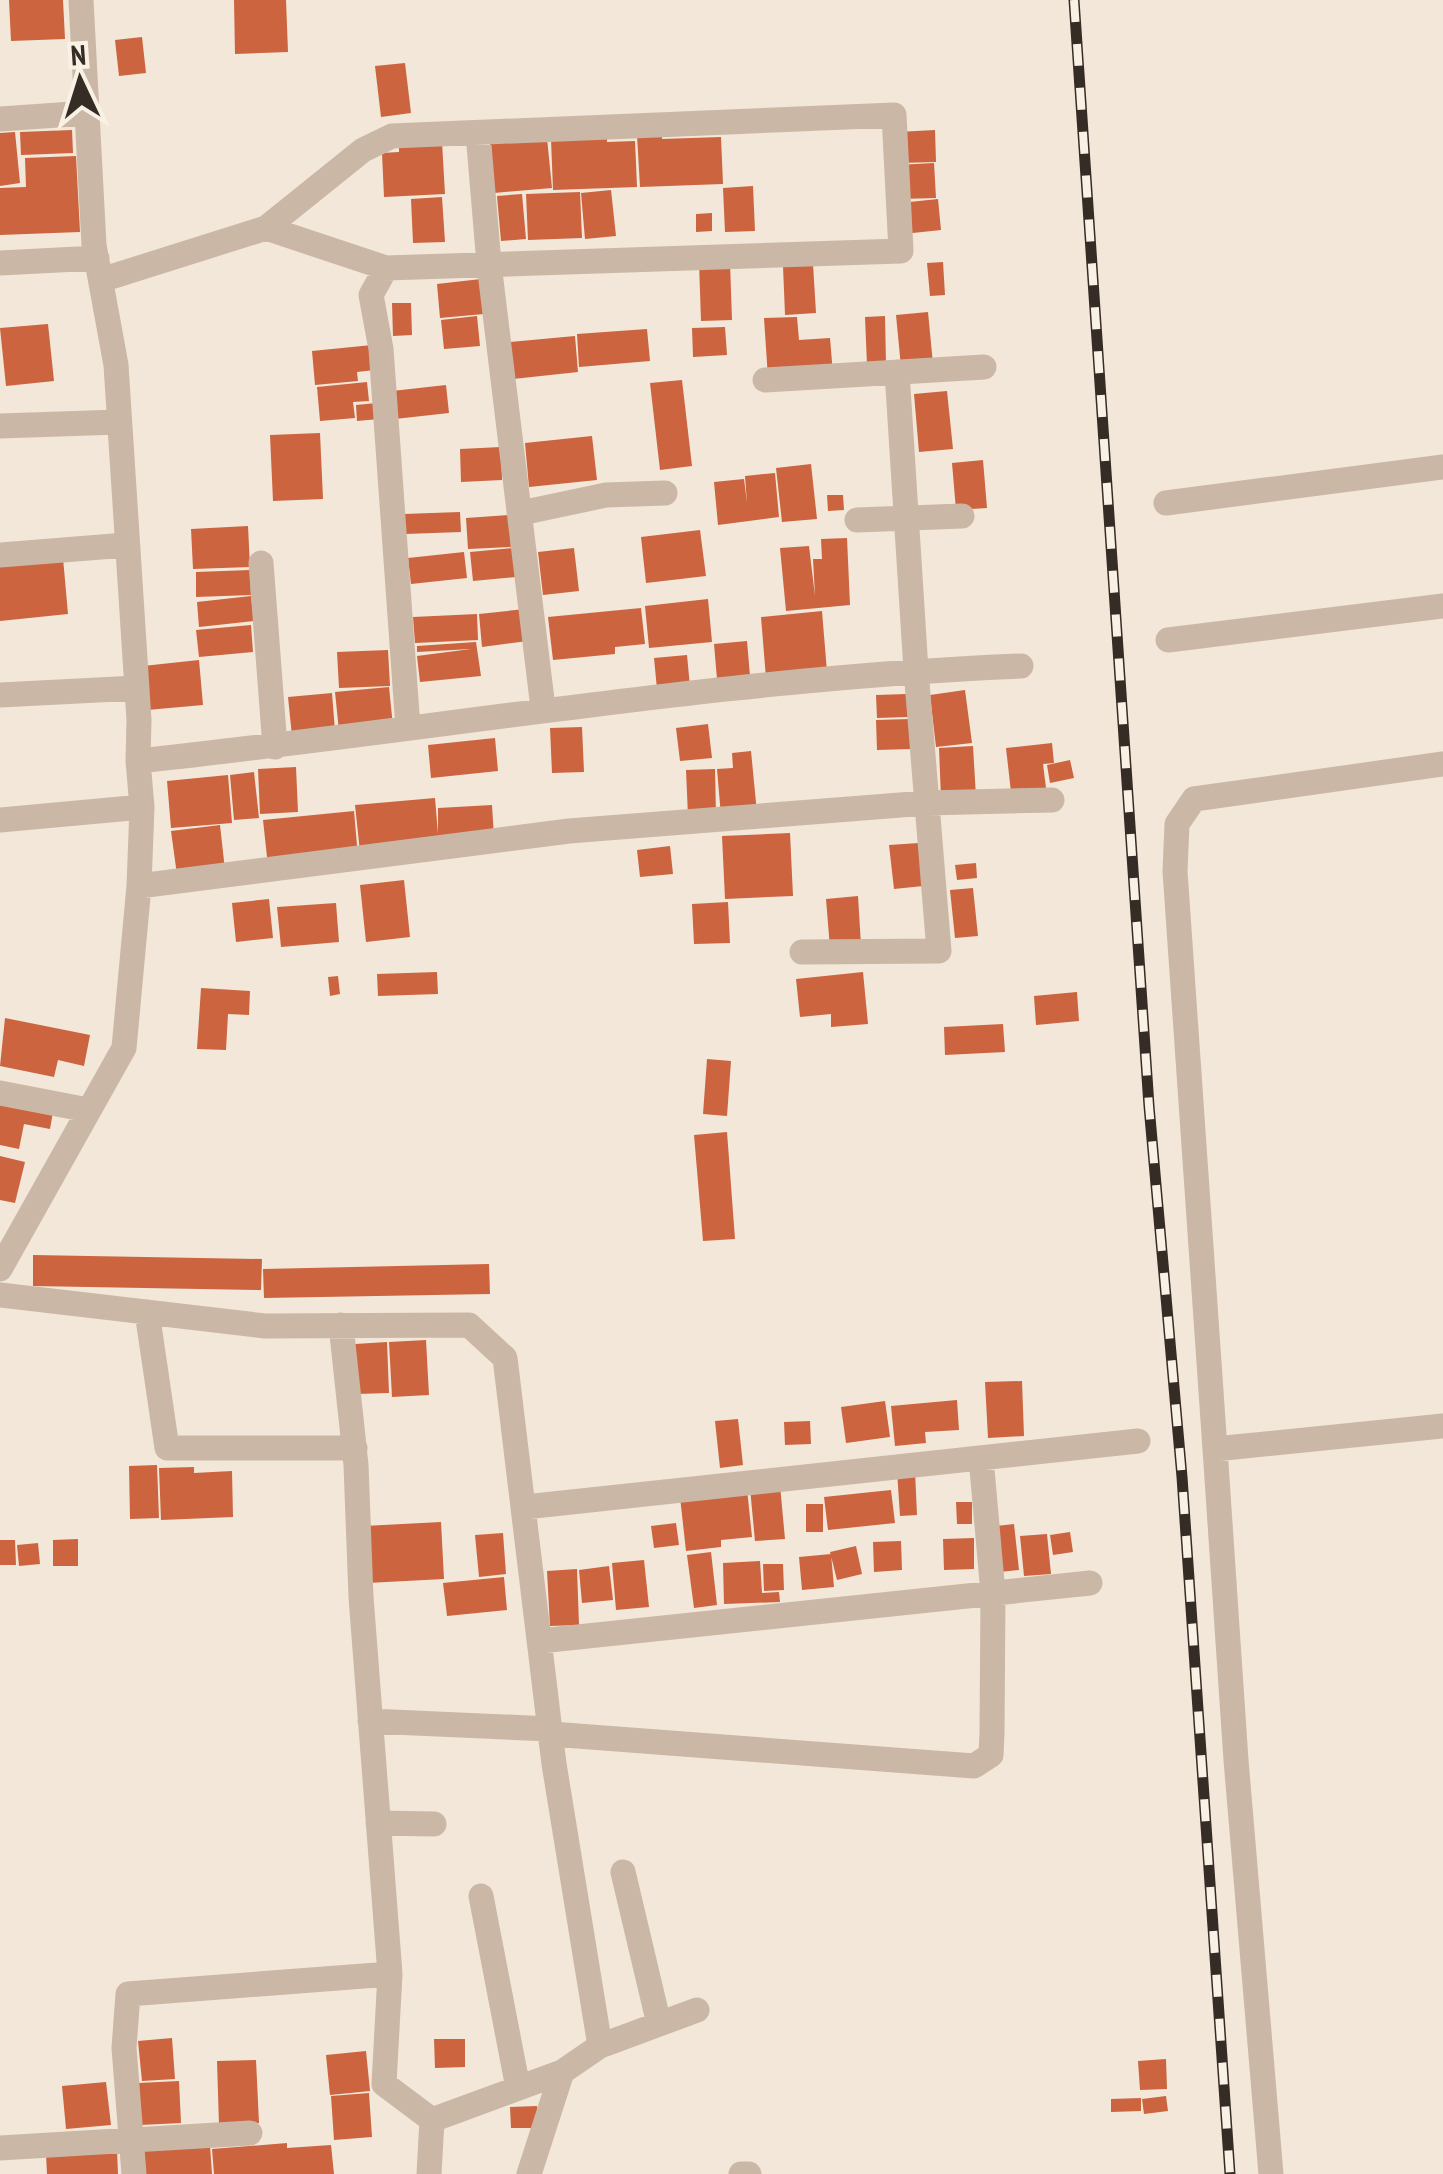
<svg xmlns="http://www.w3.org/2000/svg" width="1443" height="2174" font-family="'PT Sans Narrow',sans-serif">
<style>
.building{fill:#cb643f}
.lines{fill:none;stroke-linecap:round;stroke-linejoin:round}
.minor{stroke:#cbb7a5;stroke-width:25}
.rail-casing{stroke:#362c26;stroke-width:11}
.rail{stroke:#faf1e5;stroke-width:8;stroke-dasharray:22;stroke-linecap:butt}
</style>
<rect width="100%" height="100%" fill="#f2e7d9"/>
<!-- building -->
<path class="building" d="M9,0H63L65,39L11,41Z
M234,0H286L288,52L235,54Z
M142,37L146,73L119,76L115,40Z
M405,63L411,113L381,117L375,66Z
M72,130L73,153L21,155L20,132Z
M935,130L936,162L898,163L897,132Z
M15,132L20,183L0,186V133Z
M662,134V139L721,137L723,184L640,187L637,135Z
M607,137V142L635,141L637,187L553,190L551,139Z
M547,138L552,188L494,193L490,143Z
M442,142L445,194L384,197L382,153L399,152V144Z
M76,156L80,232L0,235V188L26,187L25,158Z
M934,163L936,198L900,199L898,165Z
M753,186L755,231L725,232L723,188Z
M611,190L616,236L585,239L581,193Z
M580,192L582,238L528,240L526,194Z
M522,194L526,239L501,241L497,196Z
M442,197L445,242L413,243L411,199Z
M938,199L941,230L903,234L900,203Z
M712,213V231L696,232V214Z
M699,262H730L732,320L701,321Z
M943,262L945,295L930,296L927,263Z
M813,264L816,313L785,315L783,266Z
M481,279L484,314L440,318L437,284Z
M392,303H411L412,335L393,336Z
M928,312L933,364L901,367L896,315Z
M477,316L480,346L444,349L441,320Z
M885,316L886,364L867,365L865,317Z
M797,317L799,340L830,338L833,374L768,378L764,318Z
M48,324L54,381L6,386L0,328Z
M725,327L727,355L693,357L692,328Z
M647,329L650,361L579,367L577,334Z
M575,336L578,372L513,379L510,342Z
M372,345L375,370L357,372L358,381L315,385L312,351Z
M682,380L692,466L660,470L650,383Z
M367,382L369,401L353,402L355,418L320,421L317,387Z
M446,385L449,413L395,419L392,391Z
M947,391L953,449L919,452L914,394Z
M377,403L379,419L357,421L356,405Z
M320,433L323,499L273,501L270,435Z
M592,436L597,480L529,487L525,443Z
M501,447L502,480L461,482L460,449Z
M983,460L987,508L956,510L952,463Z
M811,464L817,519L782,522L776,468Z
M775,473L779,517L718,525L714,482L744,479L747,503L745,476Z
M827,495H843L844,510L828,511Z
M460,512L461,532L405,534L404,514Z
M509,515L511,547L468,549L466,518Z
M248,526L250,567L193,569L191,529Z
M700,530L706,576L646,583L641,537Z
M847,538L850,605L786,611L780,548L809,546L815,596L813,559H822L821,539Z
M513,548L516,577L473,581L470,552Z
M574,548L579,591L543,595L538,552Z
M464,552L467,578L411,584L408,558Z
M63,558L68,614L0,621V564Z
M250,570L251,595L196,597V572Z
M251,596L254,621L199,627L197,602Z
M708,599L712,642L649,648L645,606Z
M641,608L645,644L615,647V654L553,660L548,617Z
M525,609L528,641L482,647L479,614Z
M822,611L827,672L766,678L761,617Z
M477,614L478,640L415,643L413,617Z
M251,625L253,652L199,657L196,630Z
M747,641L750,676L717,679L714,644Z
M476,642L481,676L420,682L417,656L471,649L417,652V646Z
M388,650L390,686L339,688L337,652Z
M687,655L690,687L657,689L654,658Z
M199,660L203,705L147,710L143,666Z
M389,687L393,726L339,731L335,692Z
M965,690L972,743L936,747L930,695Z
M332,693L335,731L292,736L288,697Z
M907,694L908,717L877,718L876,695Z
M910,719L911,749L877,750L876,720Z
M708,724L712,758L680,761L676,728Z
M582,727L584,772L552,773L550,728Z
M495,738L498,771L431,778L428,745Z
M1052,743L1054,763L1043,764L1046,788L1011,792L1006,748Z
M973,746L976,797L941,798L939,748Z
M751,751L757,813L721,816L717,769L733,768L732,753Z
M1070,760L1074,778L1050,783L1047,765Z
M296,767L298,812L260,814L258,769Z
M715,769L716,815L688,816L686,770Z
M254,772L259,818L234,820L230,775Z
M228,775L232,823L171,828L167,781Z
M435,798L438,834V808L492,805L494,837L360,852L355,805Z
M354,811L358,857L268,866L263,820Z
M220,825L225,870L177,875L171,831Z
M790,833L793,896L725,899L722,836Z
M919,843L923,886L894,889L889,845Z
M670,846L673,874L640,877L637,850Z
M976,863L977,878L957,880L955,865Z
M404,880L410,937L366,942L360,885Z
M973,888L978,936L955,938L950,890Z
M858,896L861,945L830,948L826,899Z
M269,899L273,938L236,942L232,903Z
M728,902L730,943L694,944L692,904Z
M336,903L339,942L281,947L277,907Z
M437,972L438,994L378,996L377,974Z
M863,972L868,1024L831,1027V1014L800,1017L796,979Z
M338,976L340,994L330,996L328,977Z
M201,988L250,991L249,1015L228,1014L226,1050L197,1049Z
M1077,992L1079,1021L1036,1025L1034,996Z
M5,1018L90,1035L84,1066L58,1060L54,1077L0,1066Z
M1003,1024L1005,1052L945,1055L944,1027Z
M707,1059L731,1061L727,1116L703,1114Z
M0,1102L53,1112L50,1129L24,1124L19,1149L0,1145Z
M727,1132L735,1239L703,1241L694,1135Z
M0,1156L25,1162L15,1203L0,1200Z
M33,1255L262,1259L261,1290L33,1286Z
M489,1264L490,1294L264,1298L263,1269Z
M426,1340L429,1395L392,1397L389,1342Z
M387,1342L389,1393L357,1394L355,1344Z
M1022,1381L1024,1436L988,1438L985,1382Z
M957,1400L959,1430L925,1432L926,1443L895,1446L891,1406Z
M885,1401L890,1437L846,1443L841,1407Z
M738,1419L743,1465L720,1468L715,1421Z
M810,1421L811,1444L785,1445L784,1422Z
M157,1465L159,1518L130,1519L129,1466Z
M194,1467V1473L232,1471L233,1517L161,1520L159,1468Z
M897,1471H915L917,1515L900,1516Z
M780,1485L785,1539L755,1541L750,1488Z
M747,1489L752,1537L721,1540V1547L686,1551L680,1497Z
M891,1490L895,1523L828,1530L824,1497Z
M956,1502H972V1524H957Z
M806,1504H823V1532H806Z
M441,1522L444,1579L367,1583L364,1526Z
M676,1523L679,1545L654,1548L651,1526Z
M1014,1524L1019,1570L1000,1572L996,1526Z
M1070,1532L1073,1552L1053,1555L1050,1535Z
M503,1533L506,1574L479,1577L475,1535Z
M1047,1534L1051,1574L1024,1576L1020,1536Z
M974,1538V1569L944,1570L943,1539Z
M78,1539V1566H53V1540Z
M0,1540H15L16,1565H0Z
M901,1541L902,1570L874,1572L873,1542Z
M38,1543L40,1564L19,1566L17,1545Z
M856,1546L862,1574L837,1580L830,1552Z
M711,1552L717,1605L694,1608L687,1555Z
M831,1554L834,1587L802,1590L799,1557Z
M644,1560L649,1607L616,1610L612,1563Z
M760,1561L762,1593L779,1592L780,1602L724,1604L723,1563Z
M763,1564H783L784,1590L764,1591Z
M609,1566L613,1600L582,1603L579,1570Z
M577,1569L579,1625L550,1626L547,1571Z
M504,1577L507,1610L447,1616L443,1583Z
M172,2038L175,2079L142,2081L138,2041Z
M434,2039H465V2067L435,2068Z
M366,2051L370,2091L330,2095L326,2055Z
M1166,2059L1167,2089L1140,2090L1138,2061Z
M256,2060L259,2123L219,2125L217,2061Z
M179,2081L181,2123L140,2125L139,2083Z
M106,2082L111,2125L66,2129L62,2086Z
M369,2093L372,2137L334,2140L331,2096Z
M1166,2096L1168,2111L1144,2114L1142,2099Z
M1141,2098V2111L1111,2112V2099Z
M537,2106L538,2128H511L510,2107Z
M287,2143V2148L331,2145L334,2174H214L212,2149Z
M210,2146L212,2174H143L141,2150Z
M117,2150L118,2174H47L46,2154Z"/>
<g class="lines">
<!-- minor -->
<path class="minor" d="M0,119L87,113
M478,133L489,264L543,708
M0,263L97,258
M386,268L371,295L381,349L408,728
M101,280L266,228L363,150L392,136L894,115L901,251L386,268L266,228
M765,380L984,367
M0,426L119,422
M1166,503L1443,467
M521,513L606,495L665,493
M857,520L962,516
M0,555L126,545
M261,563L275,747
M1168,640L1443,606
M0,695L137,688
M138,761C432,730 725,678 1021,666
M1443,764L1194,799L1177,824L1175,871L1215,1449L1443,1426
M0,820L142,807
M139,886L569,831L926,803L1052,800
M802,952L939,951L916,670L897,372
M0,1093L88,1110
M0,1269L124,1048L139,886L142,807L138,761L139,720L116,365L94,245L81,0
M0,1295L265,1326L469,1325L505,1358L554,1764L600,2046L562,2072L432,2120L429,2174
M147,1312L167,1448H355
M1215,1449L1236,1760L1271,2174
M525,1507L1138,1441
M540,1641L1090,1583
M370,1721L550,1729
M551,1734L974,1766L991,1755L992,1733L993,1593L981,1458
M378,1823L434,1824
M623,1872L659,2024
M481,1896L518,2088
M390,1974L384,2084L432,2120
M600,2046L697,2010
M0,2148L250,2133
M134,2174L124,2048L128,1994L390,1974L361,1597L356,1465L341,1325
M529,2174L562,2072
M741,2174H749"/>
<!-- rail casing -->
<g class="rail-casing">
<path id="rail" d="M1074,0L1149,1106L1182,1477L1230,2174"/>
</g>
<!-- rail -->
<use href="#rail" class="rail"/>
</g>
<!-- north arrow -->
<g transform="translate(80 80) rotate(356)" stroke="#faf1e5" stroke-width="8" paint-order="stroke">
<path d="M0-8L18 38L0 25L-18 38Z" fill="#362c26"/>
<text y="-15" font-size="28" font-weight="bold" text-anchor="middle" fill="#362c26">N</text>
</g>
</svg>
